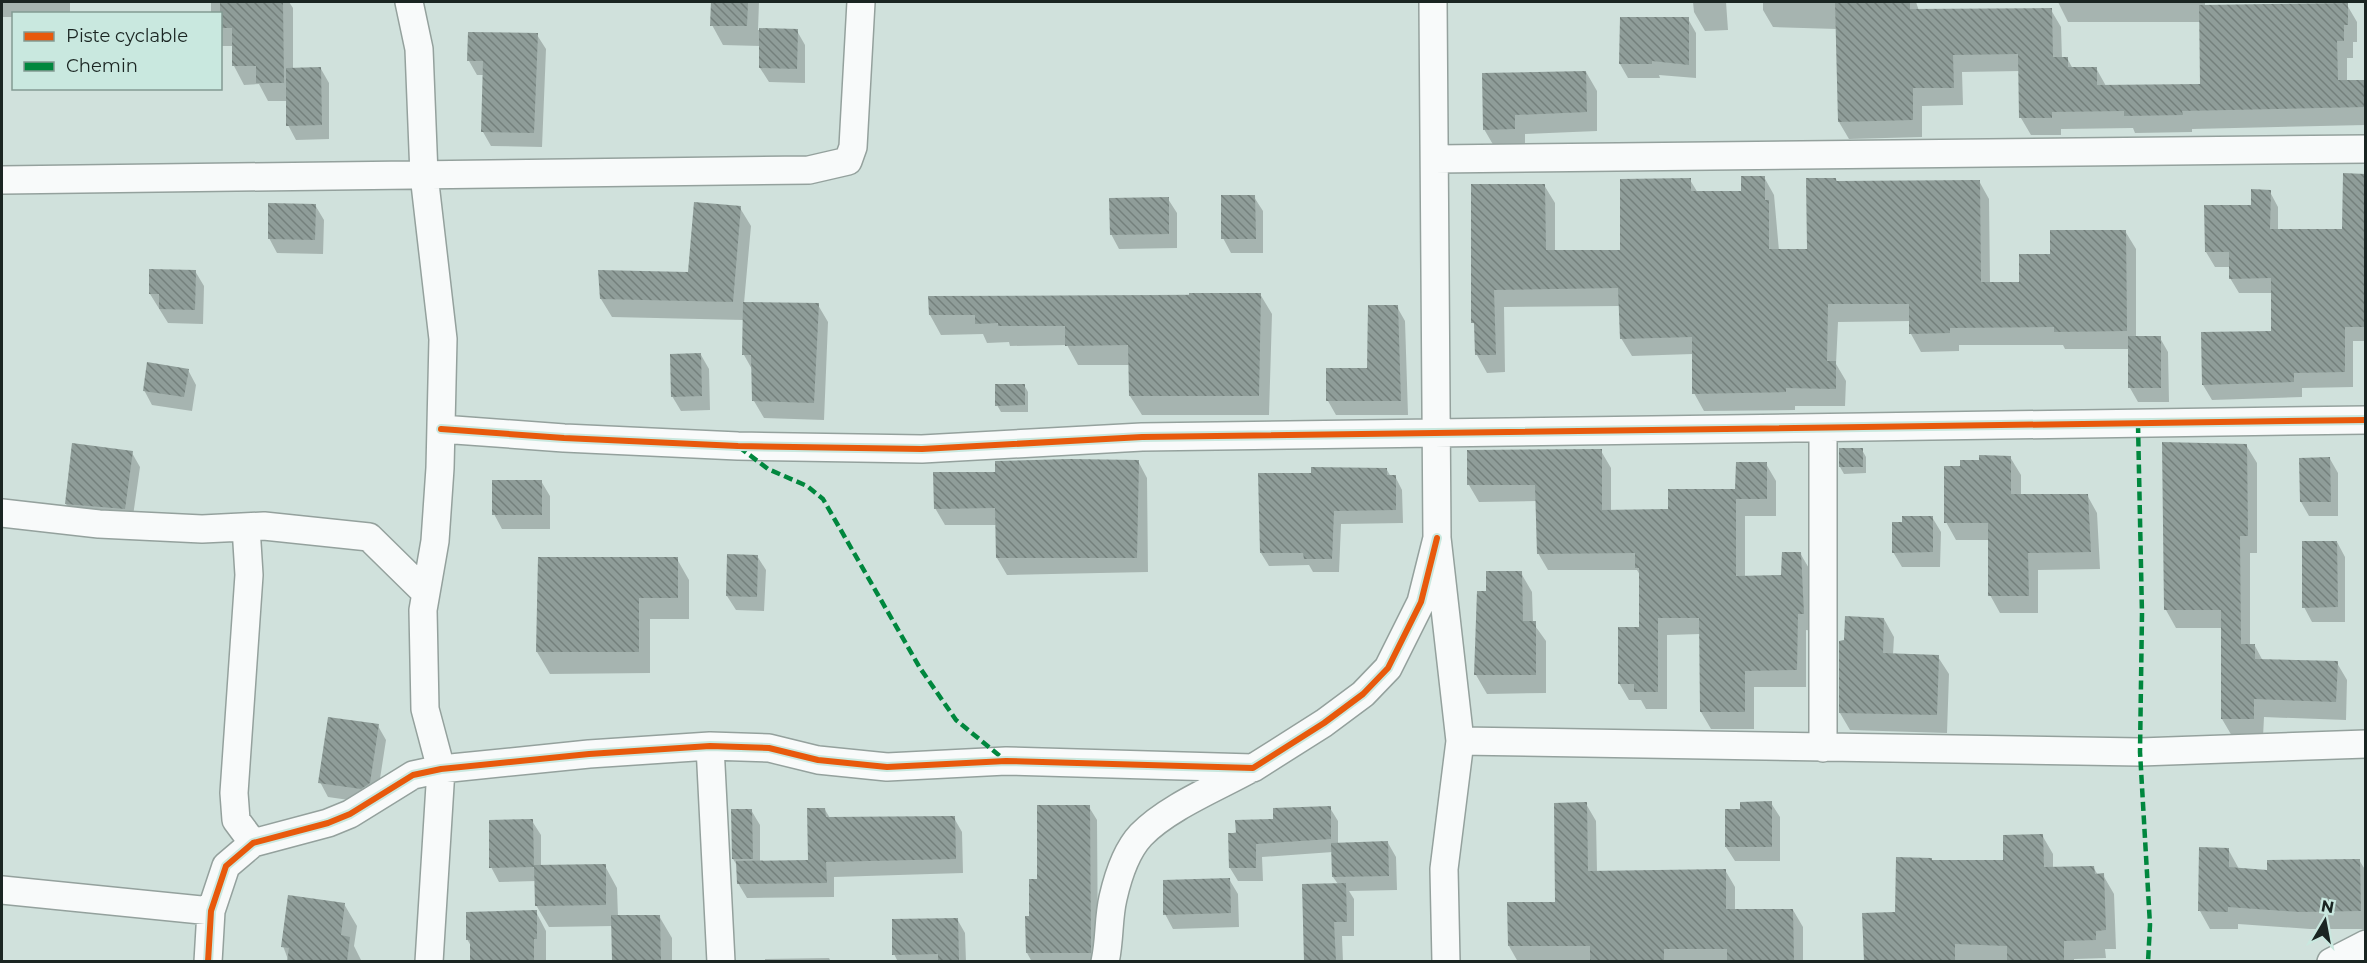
<svg xmlns="http://www.w3.org/2000/svg" width="2367" height="963" font-family="Montserrat,sans-serif">
<style>
.shadow{fill:#0003}
.building{fill:url(#building-back-hatch)}
.lines{fill:none;stroke-linecap:round;stroke-linejoin:round}
.minor-casing{stroke:#94a19d;stroke-width:30}
.minor{stroke:#f8fafa;stroke-width:27}
.quiet{stroke:#00873e;stroke-width:4.5;stroke-dasharray:9 4.5;stroke-linecap:butt}
.cycleway-casing{stroke:#c9e8df;stroke-width:10}
.cycleway{stroke:#e8590c;stroke-width:6}
</style>
<defs>
<pattern id="building-back-hatch" width="6" height="6" patternUnits="userSpaceOnUse" patternTransform="scale(1.5)"><rect width="6" height="6" fill="#8f9d99"/><path d="M-1 5l2 2M0 0l6 6M5-1l2 2" fill="none" stroke="#74807c"/></pattern>
</defs>
<rect width="100%" height="100%" fill="#d0e1dc"/>
<!-- shadow -->
<path class="shadow" d="M2,2H70V14H14V17H2Z
M211,2H289L293,8V69H321L329,83V139L296,140L288,125V101H268L259,84L244,85L234,66L233,46H222L220,44V14H211Z
M712,2H759L758,30L797,31L805,45V83L769,82L760,68V46L723,45L712,25Z
M1693,2H1726L1728,30L1705,31L1694,12Z
M1763,2H1916L1919,11L2051,10L2061,27L2062,59L2067,58L2073,69L2096,68L2106,86L2202,85L2201,22H2068L2058,2H2205V7L2347,5L2357,22V42H2353V58H2347V82H2366V125L2192,129V132L2135,133L2133,128L2061,129V135H2031L2021,118L2020,71L1962,72L1963,105L1922,106V137L1849,139L1839,122L1837,29L1773,27L1763,10Z
M1688,19L1696,33V78L1659,75L1660,78H1628L1620,64Z
M537,35L546,49L542,147L491,146L483,132L484,75H477L469,61Z
M1586,72L1597,91V131L1525,134V148H1495L1484,129Z
M2366,175V341H2353V387L2302,388V397L2212,400L2203,385L2273,332L2272,293H2239L2230,278V267H2215L2206,252L2270,192L2278,207V230H2344Z
M1764,177L1774,195L1779,251H1808L1836,179L1838,183L1979,181L1989,199L1990,283H2021L2051,255L2125,231L2136,249V338H2160L2168,352L2169,402H2138L2130,388V349H2065L2063,345H1959V351L1921,352L1911,334V321L1838,322L1836,364L1846,381L1845,406H1795V410L1704,411L1694,393L1693,354L1632,356L1621,338L1620,306L1504,307L1505,372L1487,373L1477,355L1476,328L1473,322L1544,185L1555,203V252L1621,251L1690,180L1698,193H1742Z
M1254,197L1263,211V253H1231L1223,238Z
M1168,199L1177,213V248L1119,249L1111,234Z
M315,205L324,220L323,254L277,253L269,238Z
M740,208L751,226L744,303L818,305L828,322L824,420L764,418L754,401L753,371L744,355V320L612,317L601,299L689,274Z
M195,271L204,286L203,324L168,323L150,294Z
M1260,294L1272,314L1269,415H1142L1130,396V365H1078L1067,345L1010,346L1009,342L987,343L983,334L941,335L930,315V297Z
M1397,307L1405,321L1408,415H1336L1328,401L1369,370Z
M701,355L709,369L710,410L681,411L672,396Z
M188,370L196,385L192,411L152,405L144,390Z
M1024,385L1028,392V412H1001L997,405Z
M2164,443L2246,445L2257,463V553H2250V646H2255L2263,661L2337,663L2347,680L2346,720L2264,717L2263,737L2232,736L2222,719V628H2176L2166,610Z
M1862,450L1866,457V473L1844,474L1840,467Z
M1601,451L1611,468V511H1669L1737,490L1766,464L1776,481V516H1745V577H1783L1800,553L1810,570L1813,631L1806,630V687H1754V729H1711L1701,712L1700,634L1667,635V709H1646L1641,700H1629L1619,683L1641,628L1640,575L1637,570H1548L1538,553L1537,501L1479,502L1469,485Z
M132,453L140,467L132,523L75,518L66,504Z
M2010,457L2021,475V496L2087,495L2097,513L2100,569L2038,570V613H2000L1990,595L1989,540H1956L1946,522L1961,468L1980,461Z
M2330,459L2338,473V516H2309L2301,502Z
M1138,461L1147,478L1148,572L1007,575L997,558V525H945L935,508L997,473Z
M1387,470L1391,477L1395,476L1402,490L1403,523L1341,524L1339,572H1313L1309,565L1269,566L1261,553L1312,474Z
M541,481L550,496V529H502L494,514Z
M1932,517L1941,532L1940,567H1902L1893,552Z
M2337,542L2345,557V622H2312L2304,607Z
M757,556L766,570L764,611L736,610L727,596Z
M677,559L689,580V619H650V673L550,674L537,652Z
M1521,573L1532,592L1533,623L1546,641V693L1487,694L1476,675L1478,593H1488Z
M1884,619L1894,637L1893,655L1938,657L1949,674L1947,733L1850,730L1840,713Z
M378,726L386,740L377,798L370,803L328,797L320,782Z
M1771,803L1780,817V861H1735L1726,847L1742,811Z
M1586,804L1596,821L1597,872L1725,870L1735,887V910H1793L1803,927V962H1518L1509,946L1557,903Z
M1089,807L1097,820L1098,962H1032L1027,953V917H1031L1039,880Z
M1330,808L1338,821V844L1388,843L1396,857L1397,890L1349,891L1354,899V936H1342L1343,962H1305L1338,884L1333,877V852L1262,857L1263,881H1238L1230,868L1229,834Z
M751,810L760,825V862H809L825,810L830,818H954L962,832L963,873L834,877V897L747,898L738,883V867L733,859Z
M532,821L541,835V867L605,866L617,888L618,917L659,916L672,938V962H613V926L549,927L536,905V881L499,882L491,867Z
M2042,835L2053,854V868L2093,867L2098,875H2103L2114,894L2116,949H2105L2106,958L2074,959V962H1866L1933,862L2005,861Z
M2228,849L2239,869L2268,871L2359,860L2366,871V929H2310L2238,924V929H2210L2200,911Z
M1229,879L1238,894L1239,927L1173,929L1165,914Z
M344,904L357,926L354,946L362,962H289L283,946Z
M536,912L546,931V962H472L471,946L467,939Z
M957,919L965,933L966,962H898L894,954Z
M829,958L831,962H765V959Z"/>
<!-- building -->
<path class="building" d="M220,2H283L284,83H256V66H232V28H220Z
M711,2H748L747,26H710Z
M1835,2H1910V9L2052,8L2053,57H2068V67H2097V85L2200,84L2199,5L2348,3V25H2344V41H2337L2338,80H2366V107L2182,111L2183,115L2124,116V111L2052,112V118H2019L2018,54L1953,55L1954,88H1913V120L1838,122Z
M1620,17H1689V65L1652,61V64H1619Z
M759,28L798,29L797,69L759,68Z
M468,32L538,33L534,133L481,132L483,61H467Z
M321,67L322,125L286,126V68Z
M1586,71L1587,112L1515,115V129L1483,130L1482,73Z
M2343,173L2366,174V327H2345V372L2294,373V382L2202,385L2201,332L2271,331V278L2229,279V252H2205L2204,205H2251V189L2271,190L2270,229H2342Z
M1741,176H1765V200H1769V249H1807L1806,178H1836V181L1980,180L1981,282H2019V254H2050V230H2126L2127,331L2054,332V327L1950,328V333L1909,334V304H1828L1827,361H1836V389L1786,388V392L1692,394V337L1620,339L1618,288L1494,290L1496,355H1475L1474,323H1471V184H1545L1546,250H1620V179L1691,178V191H1741Z
M1221,195H1255L1256,239H1221Z
M1169,197V234L1110,235L1109,198Z
M694,202L741,206L733,302L600,299L598,270L688,272Z
M268,203L316,204L315,240L268,239Z
M149,269L196,270L195,310L159,309V294H149Z
M1189,293H1261L1259,396H1129L1128,345L1065,346V326H998V323L975,324V315H929L928,296L1189,295Z
M743,302L819,303L814,403L752,401L751,355H742Z
M1368,305H1398L1401,401H1326V368H1367Z
M2128,336H2161V388H2128Z
M701,353L702,396L671,397L670,354Z
M147,362L189,369L184,397L143,391Z
M995,384H1025V405L995,406Z
M2162,442L2247,444L2248,536H2240L2241,644H2255V659L2338,661L2336,702L2254,699V719H2221V610H2164Z
M72,443L133,451L125,509L65,504Z
M1839,448H1863V467H1839Z
M1602,449V510L1668,509V489H1735L1736,462H1767V499H1736V576L1781,575L1782,552H1801L1804,614H1798L1797,670L1745,671V712H1700L1699,618H1658V692H1634V684H1618V627H1639V568H1635V553L1537,554L1535,485H1467V450Z
M1979,455L2011,456V494H2088L2091,552L2028,553L2029,596H1988V523H1944V466H1960V460H1979Z
M2330,457L2331,502H2300L2299,458Z
M1069,459L1139,460L1137,558H996L995,508L934,509L933,472H995V461Z
M1311,467L1387,468V475H1396V510L1334,511L1332,559H1304L1303,553H1260L1258,473H1311Z
M492,480H542V515H492Z
M1902,516H1933V552L1892,553V522H1902Z
M2302,541H2337L2338,607L2302,608Z
M727,554L758,555L757,597L726,596Z
M538,557H678V598H639V652H536Z
M1486,571H1522L1523,621H1536V675H1474L1477,591H1486Z
M1845,616L1884,618L1883,653L1939,655L1937,715L1839,713V641L1844,640Z
M328,717L379,724L370,783L361,789L318,783Z
M1772,801V847H1725V809H1740V802Z
M1587,802L1588,871L1726,869V909H1793L1794,962H1727V949H1664V962H1590V946H1508L1507,902H1555L1554,803Z
M1037,805H1090L1091,953H1026L1025,916H1029V879H1037Z
M1331,806V839L1256,844V868H1229L1228,833H1236L1235,820L1273,819V808Z
M807,808H825L826,817L955,816L956,859L826,862L827,883L737,884L736,861L808,860Z
M731,809H752L753,859H732Z
M533,819L534,867L489,868V820Z
M2043,834L2044,867L2094,866L2095,874L2104,873L2106,930L2096,931V940L2064,941V962H2007V946L1955,944V962H1864L1862,913L1895,912L1896,857L1932,858V860H2003V835Z
M1388,841L1389,876L1332,877L1331,843Z
M2199,847L2229,848V867L2267,870V860L2360,859L2361,911L2299,912L2228,907V912L2198,911Z
M606,864V905L535,906L534,865Z
M1230,878L1231,913L1163,915V880Z
M1346,883L1347,922H1334L1336,962H1304L1302,884Z
M288,895L345,903L341,935L350,937L347,962H287L289,948L281,947Z
M537,910V939H534V962H470V940H466V912Z
M611,915H660L661,962H612Z
M958,918L959,962H938V954L892,955V919Z"/>
<g class="lines">
<!-- minor casing -->
<g class="minor-casing">
<path id="minor" d="M409,2L419,49L424,175L443,339L440,468L435,541L423,610L425,709L441,769L429,962
M1433,2L1437,538L1460,741L1444,869L1446,962
M1435,159L2366,149
M2,180L809,170L848,161L853,147L861,2
M441,429L564,438L738,446L922,449L1142,437L2366,420
M2,513L99,524L202,529L264,526L369,537L425,592
M246,527L249,575L234,793L236,820L253,843
M1460,741L2140,752L2366,744
M710,746L721,962
M1823,748V429
M2,890L211,911
M208,962L211,911L226,866L253,843L328,823L350,814L413,775L441,769L589,754L710,746L769,748L818,760L887,767L1006,761L1253,768L1324,723L1363,694L1388,668L1421,602L1437,538
M1105,962C1110,940 1108,919 1113,898C1118,876 1126,851 1141,835C1168,807 1218,787 1252,768
M2331,962L2366,944"/>
</g>
<!-- minor -->
<use href="#minor" class="minor"/>
<!-- quiet -->
<path class="quiet" d="M2138,424L2142,614L2140,752L2150,925L2148,962
M739,447L768,469L807,486L823,499L920,668L956,720L1006,761"/>
<!-- cycleway casing -->
<g class="cycleway-casing">
<path id="cycleway" d="M441,429L564,438L738,446L922,449L1142,437L2366,420
M208,962L211,911L226,866L253,843L328,823L350,814L413,775L441,769L589,754L710,746L769,748L818,760L887,767L1006,761L1253,768L1324,723L1363,694L1388,668L1421,602L1437,538"/>
</g>
<!-- cycleway -->
<use href="#cycleway" class="cycleway"/>
</g>
<!-- border -->
<rect width="2367" height="963" fill="none" stroke="#1a2522" stroke-width="6"/>
<!-- legend -->
<rect x="12" y="12" width="210" height="78" fill="#c9e8df" stroke="#839a93" stroke-width="1.5"/>
<rect x="24" y="32" width="30" height="9" fill="#e8590c" stroke="#839a93" stroke-width="1.5"/>
<text x="66" y="42" font-size="18" fill="#1a2522">Piste cyclable</text>
<rect x="24" y="62" width="30" height="9" fill="#00873e" stroke="#839a93" stroke-width="1.5"/>
<text x="66" y="72" font-size="18" fill="#1a2522">Chemin</text>
<!-- north arrow -->
<g transform="translate(2325 921) rotate(10)" stroke="#c9e8df" stroke-width="4.5" paint-order="stroke">
<path d="M0-4.5L10 22L0 15L-10 22Z" fill="#1a2522"/>
<text y="-9" font-size="16" font-weight="bold" text-anchor="middle" fill="#1a2522">N</text>
</g>
</svg>
